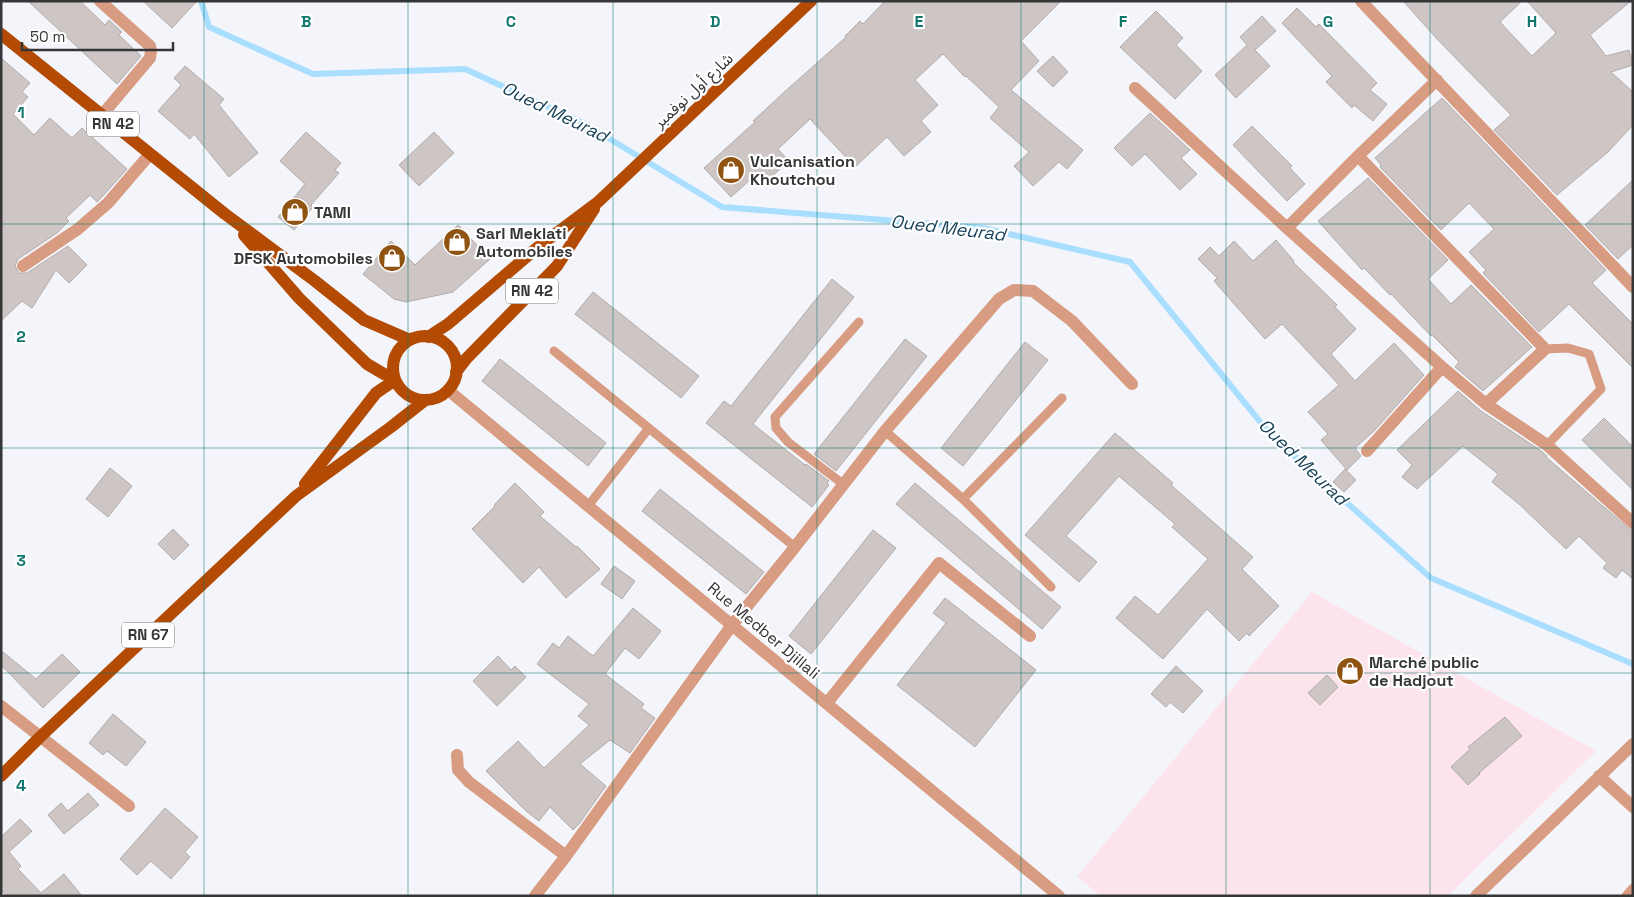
<svg xmlns="http://www.w3.org/2000/svg" width="1634" height="897" font-family="'Space Grotesk','Noto Sans Arabic',sans-serif">
<style>
.commercial{fill:#fde3ec}
.lines{fill:none;stroke-linecap:round;stroke-linejoin:round}
.stream{stroke:#a9defe;stroke-width:6}
.building{fill:#cdc6c5;stroke:#b2abaa}
.lane{stroke:#d79c81;stroke-width:9}
.street{stroke:#d79c81;stroke-width:12}
.primary{stroke:#b34b04;stroke-width:12}
.grid{fill:none;stroke:#0f766e;stroke-width:1;stroke-opacity:0.55}
.labels{text-anchor:middle;stroke-width:4.5;stroke-linejoin:round;paint-order:stroke}
.shield{fill:#fff;stroke:#727274;stroke-width:1}
.shield-label{font-size:15px;font-weight:bold;fill:#363638}
.street-label{font-size:16px;fill:#363638;stroke:#fff}
.poi-label{font-size:16px;font-weight:bold;fill:#363638;stroke:#fff;text-anchor:start}
.water-label{font-size:18px;font-style:italic;fill:#184258;stroke:#fff}
.grid-label{font-size:16px;text-anchor:middle;font-weight:bold;fill:#0f766e;stroke:#fff;stroke-width:4.5;stroke-linejoin:round;paint-order:stroke}
</style>
<rect width="100%" height="100%" fill="#f4f5fb"/>
<!-- commercial -->
<path class="commercial" d="M1312,592L1596,751L1448,896H1101L1077,877Z"/>
<g class="lines">
<!-- stream -->
<path class="stream" d="M201,1L209,27L313,74L465,69L585,124L722,207L983,228L1130,262L1271,435L1431,578L1633,664"/>
</g>
<!-- building -->
<path class="building" d="M28,1H80L105,25L109,20L122,32L119,35L141,56L117,84Z
M143,1H197L172,28Z
M885,1H1061L1021,41L1039,61L1011,90L1083,150L1067,169L1059,162L1033,186L1014,166L1029,152L990,118L999,107L966,76L965,77L943,54L915,80L938,105L921,121L931,132L904,156L887,137L855,167L810,119L778,149L789,161L768,180L760,171L731,197L704,168L755,122L753,121L781,95L846,37L845,36L860,21L863,24Z
M1403,1H1522L1500,22L1532,56L1556,33L1527,1H1631L1590,35L1606,56L1629,50L1633,65L1611,72L1633,92V125L1608,152L1557,195L1494,130L1511,115L1438,40Z
M1297,8L1316,27L1319,24L1377,83L1370,90L1387,104L1373,121L1354,105L1352,108L1326,82L1332,76L1282,23Z
M1156,11L1183,38L1176,45L1202,71L1175,99L1120,47Z
M1262,16L1276,31L1255,50L1270,66L1236,98L1215,75L1247,45L1240,37Z
M1053,56L1068,72L1053,87L1037,71Z
M1,58L30,83L22,92L28,97L13,114L34,135L50,118L72,138L82,128L127,169L102,197L97,202L90,195L66,218L69,221L57,233L18,259L15,266L19,273H27L68,246L87,265L69,283L56,270L32,308L22,301L1,321Z
M185,66L224,99L219,105L258,153L229,177L194,134L190,139L158,111L181,85L174,78Z
M1442,98L1606,270L1592,283L1633,324V368L1569,304L1539,332L1483,273L1486,270L1469,252L1494,229L1469,203L1441,230L1380,167L1381,165L1375,158Z
M1150,113L1190,150L1181,158L1197,174L1180,190L1145,154L1132,166L1114,148Z
M1252,126L1292,166L1290,168L1305,184L1287,201L1233,145Z
M306,132L341,163L335,170L339,173L311,205L313,207L294,230L278,217L305,184L280,161Z
M434,132L454,153L419,186L399,165Z
M1368,178L1448,260L1428,279L1451,304L1471,285L1532,347L1483,391L1455,367L1459,362L1432,335L1431,336L1391,294L1390,295L1364,268L1362,270L1318,221Z
M1633,180V245L1618,259L1585,225Z
M458,225L490,259L453,292L406,302L394,299L363,274L391,241L415,265Z
M1276,240L1294,261L1293,262L1337,305L1335,307L1356,329L1331,354L1355,381L1394,343L1424,375L1374,431L1355,448L1361,456L1347,470L1321,440L1328,434L1308,412L1339,385L1282,324L1265,339L1214,281L1217,278L1198,259L1210,247L1219,256L1234,241L1253,261Z
M832,279L854,297L753,424L805,465L806,464L829,481L827,483L829,485L812,507L706,423L724,401L731,406Z
M593,292L699,376L681,398L575,314Z
M905,339L927,356L836,471L814,454Z
M1025,342L1048,360L963,466L941,448Z
M500,359L606,443L588,466L482,381Z
M1458,391L1481,411L1540,450L1547,456L1546,457L1633,532V579L1622,570L1616,578L1603,568L1607,563L1579,536L1566,549L1520,505L1492,482L1498,474L1463,446L1417,489L1402,477L1412,465L1397,450Z
M1604,418L1633,447V490L1582,440Z
M1115,433L1173,483L1171,485L1253,557L1242,569L1279,606L1249,636L1247,633L1239,641L1207,609L1163,659L1116,618L1135,596L1158,615L1208,559L1172,527L1175,524L1119,476L1066,536L1097,562L1079,582L1025,535Z
M110,468L132,486L108,517L86,499Z
M1345,469L1356,480L1344,492L1333,482Z
M515,483L544,512L540,516L576,547L577,546L600,569L566,598L539,567L523,583L472,529L495,506L494,505Z
M915,483L1061,607L1042,629L896,504Z
M660,489L764,572L746,594L642,511Z
M173,529L189,545L174,560L158,544Z
M873,530L896,548L811,654L789,636Z
M614,566L635,581L622,599L601,584Z
M945,598L1036,670L975,747L897,685L946,623L933,613Z
M633,608L661,631L639,659L625,648L605,674L644,704L641,708L655,718L630,753L610,740L580,764L606,786L579,824L573,830L550,807L539,821L526,811L486,771L518,741L544,768L589,725L578,716L589,704L537,664L553,643L559,648L568,636L593,656Z
M3,652L36,679L62,654L80,672L43,708L1,665V654Z
M498,656L511,670L515,666L526,677L497,706L473,681Z
M1176,666L1203,691L1183,713L1170,702L1166,707L1151,694Z
M1327,675L1338,687L1320,705L1308,693Z
M113,714L146,742L126,766L107,751L103,755L89,743Z
M1505,717L1522,736L1479,773L1480,774L1468,785L1451,767L1470,749L1468,747Z
M88,793L99,805L64,834L48,815L61,803L68,811Z
M165,808L198,837L185,852L190,857L171,879L151,861L137,875L120,859Z
M20,819L32,831L9,852L21,866L18,869L41,893L64,874L82,896H7L1,890V837Z"/>
<g class="lines">
<!-- lane -->
<path class="lane" d="M1545,349L1568,348L1589,354L1601,389L1547,445
M554,351L795,547
M885,431L963,499L1062,398
M843,484L788,442L776,428L775,417L859,322
M963,499L1051,587
M588,506L649,428
M1626,896L1633,888"/>
<!-- street -->
<path class="street" d="M100,1L150,46L151,51L150,58L102,115
M1361,1L1633,287
M1135,88L1287,228L1442,367L1486,404L1547,445L1633,523
M1358,156L1545,349L1486,404
M1287,228L1358,156L1437,80
M23,266L78,229L108,203L150,154
M448,390L1059,896
M1367,451L1442,367
M827,703L939,563L1030,636
M1,706L129,806
M457,755L458,770L469,782L566,856
M1599,776L1633,807
M535,896L566,856L732,625L795,547L885,431L999,299L1014,290L1033,291L1072,321L1132,384
M1476,896L1633,744"/>
<!-- primary -->
<path class="primary" d="M1,34L225,214L315,281L364,320L410,340
M244,235L299,298L367,364L384,374L394,377
M393 368a32 32 0 1 1 64 0a32 32 0 1 1-64 0Z
M428,337L448,324L538,247L598,202L811,1
M456,372L466,359L557,266L594,209
M305,484L376,393L395,380
M1,776L40,737L296,496L391,427L424,401"/>
</g>
<!-- grid -->
<path class="grid" d="M204,1V896M408,1V896M613,1V896M817,1V896M1021,1V896M1226,1V896M1430,1V896M1,224H1633M1,448H1633M1,673H1633"/>
<!-- icons -->
<defs>
<g id="shop-disc" transform="scale(1.4375)"><circle r="9.5" fill="#8f5312" stroke="#fff"/><path d="M-5-2.5h2.3a2.7 3.5 0 0 1 5.4 0H5L5.5 6h-11ZM-1.5-2.5h3a1.5 2.3 0 0 0-3 0Z" fill="#fff"/></g>
</defs>
<g fill-rule="evenodd">
<use href="#shop-disc" x="731" y="170"/>
<use href="#shop-disc" x="295" y="212"/>
<use href="#shop-disc" x="457" y="242"/>
<use href="#shop-disc" x="392" y="258"/>
<use href="#shop-disc" x="1350" y="671"/>
</g>
<g class="labels">
<!-- shield labels -->
<g class="shield">
<rect x="87" y="111.5" width="52" height="25" rx="4"/>
<rect x="506" y="278.5" width="52" height="25" rx="4"/>
<rect x="122" y="622.5" width="52" height="25" rx="4"/>
</g>
<g class="shield-label">
<text x="113" y="129">RN 42</text>
<text x="532" y="296">RN 42</text>
<text x="148" y="640">RN 67</text>
</g>
<!-- street labels -->
<g class="street-label">
<text transform="translate(693 90) rotate(-43)" y="6">شارع أول نوفمبر</text>
<text transform="translate(764 630) rotate(40)" y="6">Rue Medber Djillali</text>
</g>
<!-- poi labels -->
<g class="poi-label">
<text x="750" y="167">Vulcanisation<tspan x="750" dy="18">Khoutchou</tspan></text>
<text x="314" y="218">TAMI</text>
<text x="476" y="239">Sarl Meklati<tspan x="476" dy="18">Automobiles</tspan></text>
<text x="373" y="264" text-anchor="end">DFSK Automobiles</text>
<text x="1369" y="668">Marché public<tspan x="1369" dy="18">de Hadjout</tspan></text>
</g>
<!-- water labels -->
<g class="water-label">
<text transform="translate(555 112) rotate(26)" y="6">Oued Meurad</text>
<text transform="translate(948 228) rotate(7)" y="6">Oued Meurad</text>
<text transform="translate(1303 462) rotate(44)" y="6">Oued Meurad</text>
</g>
</g>
<g class="grid-label">
<text x="306" y="27">B</text>
<text x="511" y="27">C</text>
<text x="715" y="27">D</text>
<text x="919" y="27">E</text>
<text x="1123" y="27">F</text>
<text x="1328" y="27">G</text>
<text x="1532" y="27">H</text>
<text x="21" y="118">1</text>
<text x="21" y="342">2</text>
<text x="21" y="566">3</text>
<text x="21" y="791">4</text>
</g>
<!-- border -->
<rect width="1634" height="897" fill="none" stroke="#363638" stroke-width="5"/>
<!-- scale -->
<path d="M22 42v8h151v-8" fill="none" stroke="#363638" stroke-width="2.5"/>
<text x="30" y="42" font-size="15" fill="#363638" stroke="#ffffff" stroke-width="4" paint-order="stroke">50 m</text>
</svg>
